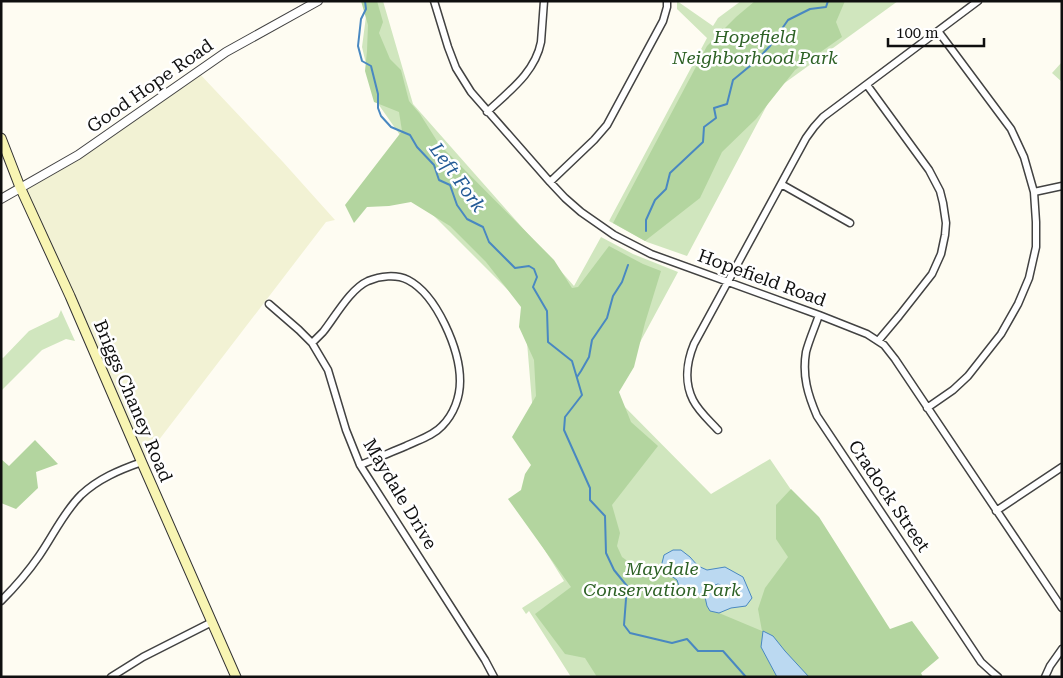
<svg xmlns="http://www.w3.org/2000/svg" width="1063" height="678" font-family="'Roboto Serif',serif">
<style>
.farmland{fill:#f2f2d4}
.green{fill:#d0e6be}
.forest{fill:#b3d59f}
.water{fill:#bbd9f1;stroke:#4988c1;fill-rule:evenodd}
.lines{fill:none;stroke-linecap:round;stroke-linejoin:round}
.stream{stroke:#4988c1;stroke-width:2}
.minor-casing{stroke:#424242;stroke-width:9}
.tertiary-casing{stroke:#424242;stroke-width:10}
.secondary-casing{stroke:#313131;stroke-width:11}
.minor{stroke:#fff;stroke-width:6}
.tertiary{stroke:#fff;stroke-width:8}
.secondary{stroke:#f8f5b3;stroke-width:9}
.labels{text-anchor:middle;stroke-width:5;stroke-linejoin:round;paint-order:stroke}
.park-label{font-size:18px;font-style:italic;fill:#2d6125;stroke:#fff}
.street-label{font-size:18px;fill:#0f0f0f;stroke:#fff}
.water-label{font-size:19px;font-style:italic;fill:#235b96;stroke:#fff}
</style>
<rect width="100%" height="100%" fill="#fefcf2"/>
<!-- farmland -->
<path class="farmland" d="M197,71L283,162L335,220L326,222L142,462L20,187L78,155Z"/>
<!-- green -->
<path class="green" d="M368,1H383L413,104L574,286L601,237L633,254L678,272L612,394L711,494L770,459L919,677H571L529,611L526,614L522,608L564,581L526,520L541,511L524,306L381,163L402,138L374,98L362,47Z
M677,1L713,26L718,18L741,1H898L775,90L687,256L647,242L609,221L707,38L677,9Z
M1062,62V82L1052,73Z
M61,310L75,341L66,339L42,350L1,391V357L3,358L29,331L58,317Z"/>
<!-- forest -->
<path class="forest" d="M361,1H377L383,22L379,33L390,59L401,70L409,101L420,114L439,144L554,260L572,288L578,287L609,246L643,264L661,271L645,323L634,367L619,392L631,422L658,446L612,505L620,533L617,546L622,557L652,579L664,571L678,580L680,589L688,590L705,597L707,606L710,611L719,613L762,631L758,609L765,588L788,557L776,539V505L791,489L819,517L890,629L912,621L939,658L921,673L923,677H597L585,658L565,654L535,614L571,587L508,499L521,490L525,474L531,465L512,437L536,396L534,360L519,327L521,307L486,262L450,226L411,202L389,206L367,207L354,223L345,205L402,131L399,112L374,102L365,71L367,51L368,25Z
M755,1H845L836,22L842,37L795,70L756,119L722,152L700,198L645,241L613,223L707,46L736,17Z
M35,440L58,464L36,472L38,488L16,509L1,503V459L9,466Z"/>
<!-- water -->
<path class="water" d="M673,550H681L690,557L698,566L707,570L725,567L743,577L752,598L746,606L731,608L719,613L710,611L707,606L705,597L688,590L680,589L677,580L664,571L662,563L664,555ZM718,584L722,586L731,585L734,590L729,596L722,598L720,597L719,593H716L714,590L715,585Z
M763,631L773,636L785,651L809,677H777L761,647Z"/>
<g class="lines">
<!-- stream -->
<path class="stream" d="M365,1L366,9L361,19L358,46L362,61L371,66L378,94V108L381,116L391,127L410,135L417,147L434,165L439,180L450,185L457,205L467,219L483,227L489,242L515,268L529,266L534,269L537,277L533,287L547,311L548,342L572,361L582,395L565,417L564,430L590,488V500L605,516L606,553L614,570L627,586L624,625L630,633L672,643L687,639L698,651H723L746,677
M646,231V220L655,200L666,189L670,173L703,142L704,127L716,118L714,108L727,104L733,80L756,61L770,46L788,20L810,9L826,7L828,1
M577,377L581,371L589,357L592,340L607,318L613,296L622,282L628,265"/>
<!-- minor casing -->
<g class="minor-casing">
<path id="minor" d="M434,1L448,47L456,68L471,92L550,182L565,198L581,212L614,235L651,254L819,315L867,334L884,345L895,359L1062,608
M867,85L929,170L940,191L943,203L946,223L945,235L941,254L932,274L899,316L878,341
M487,112C508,92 535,73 541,42L544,1
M550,182L594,140L607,125L663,21L667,7V1
M781,184L850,223
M1034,192L1062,186
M269,304L299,330L312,343L328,370L346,430L360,465L485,660L494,677
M819,315C815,327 809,340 806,352C802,376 808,395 817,416L981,662L992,672L998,677
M312,343C316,339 319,336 323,332C335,317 350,289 368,281C380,276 396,274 408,280C437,295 460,350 460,381C460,397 454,414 442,426C433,436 418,440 406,446C391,452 376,459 360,465
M927,408L953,390L968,376L1001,334L1018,304L1029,278L1036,247V222L1034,192L1024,157L1011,129L938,31
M718,430C710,421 699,412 693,400C684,382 687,361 694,344L806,138L814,127L823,117L978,1
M996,511L1062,467
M1,601C15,587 28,572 39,556C53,536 63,513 81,495C98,479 119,470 142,462
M111,677L143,657L212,622
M1045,677L1050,666L1062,649"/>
</g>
<!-- tertiary casing -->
<g class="tertiary-casing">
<path id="tertiary" d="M1,199L78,155L226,52L318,1"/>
</g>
<!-- secondary casing -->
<g class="secondary-casing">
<path id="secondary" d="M1,138L20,187L70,296L142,463L236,677"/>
</g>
<!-- minor -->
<use href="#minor" class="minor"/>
<!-- tertiary -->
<use href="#tertiary" class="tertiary"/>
<!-- secondary -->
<use href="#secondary" class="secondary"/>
</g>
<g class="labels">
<!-- park labels -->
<g class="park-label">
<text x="755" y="43">Hopefield<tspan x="755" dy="21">Neighborhood Park</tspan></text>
<text x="662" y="575">Maydale<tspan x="662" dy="21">Conservation Park</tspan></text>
</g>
<!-- street labels -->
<g class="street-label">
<text transform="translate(150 86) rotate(-35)" y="6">Good Hope Road</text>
<text transform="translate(762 278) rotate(20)" y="6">Hopefield Road</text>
<text transform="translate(133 401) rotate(67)" y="6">Briggs Chaney Road</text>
<text transform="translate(400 494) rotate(59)" y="6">Maydale Drive</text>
<text transform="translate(889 496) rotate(56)" y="6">Cradock Street</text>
</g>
<!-- water labels -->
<g class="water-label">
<text transform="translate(458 177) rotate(54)" y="7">Left Fork</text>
</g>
</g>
<!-- border -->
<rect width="1063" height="678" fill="none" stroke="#0f0f0f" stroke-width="5"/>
<!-- scale -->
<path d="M888 38v8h96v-8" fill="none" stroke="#0f0f0f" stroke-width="2.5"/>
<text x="896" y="38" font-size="15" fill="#0f0f0f" stroke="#ffffff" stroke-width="4" paint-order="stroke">100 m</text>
</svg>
